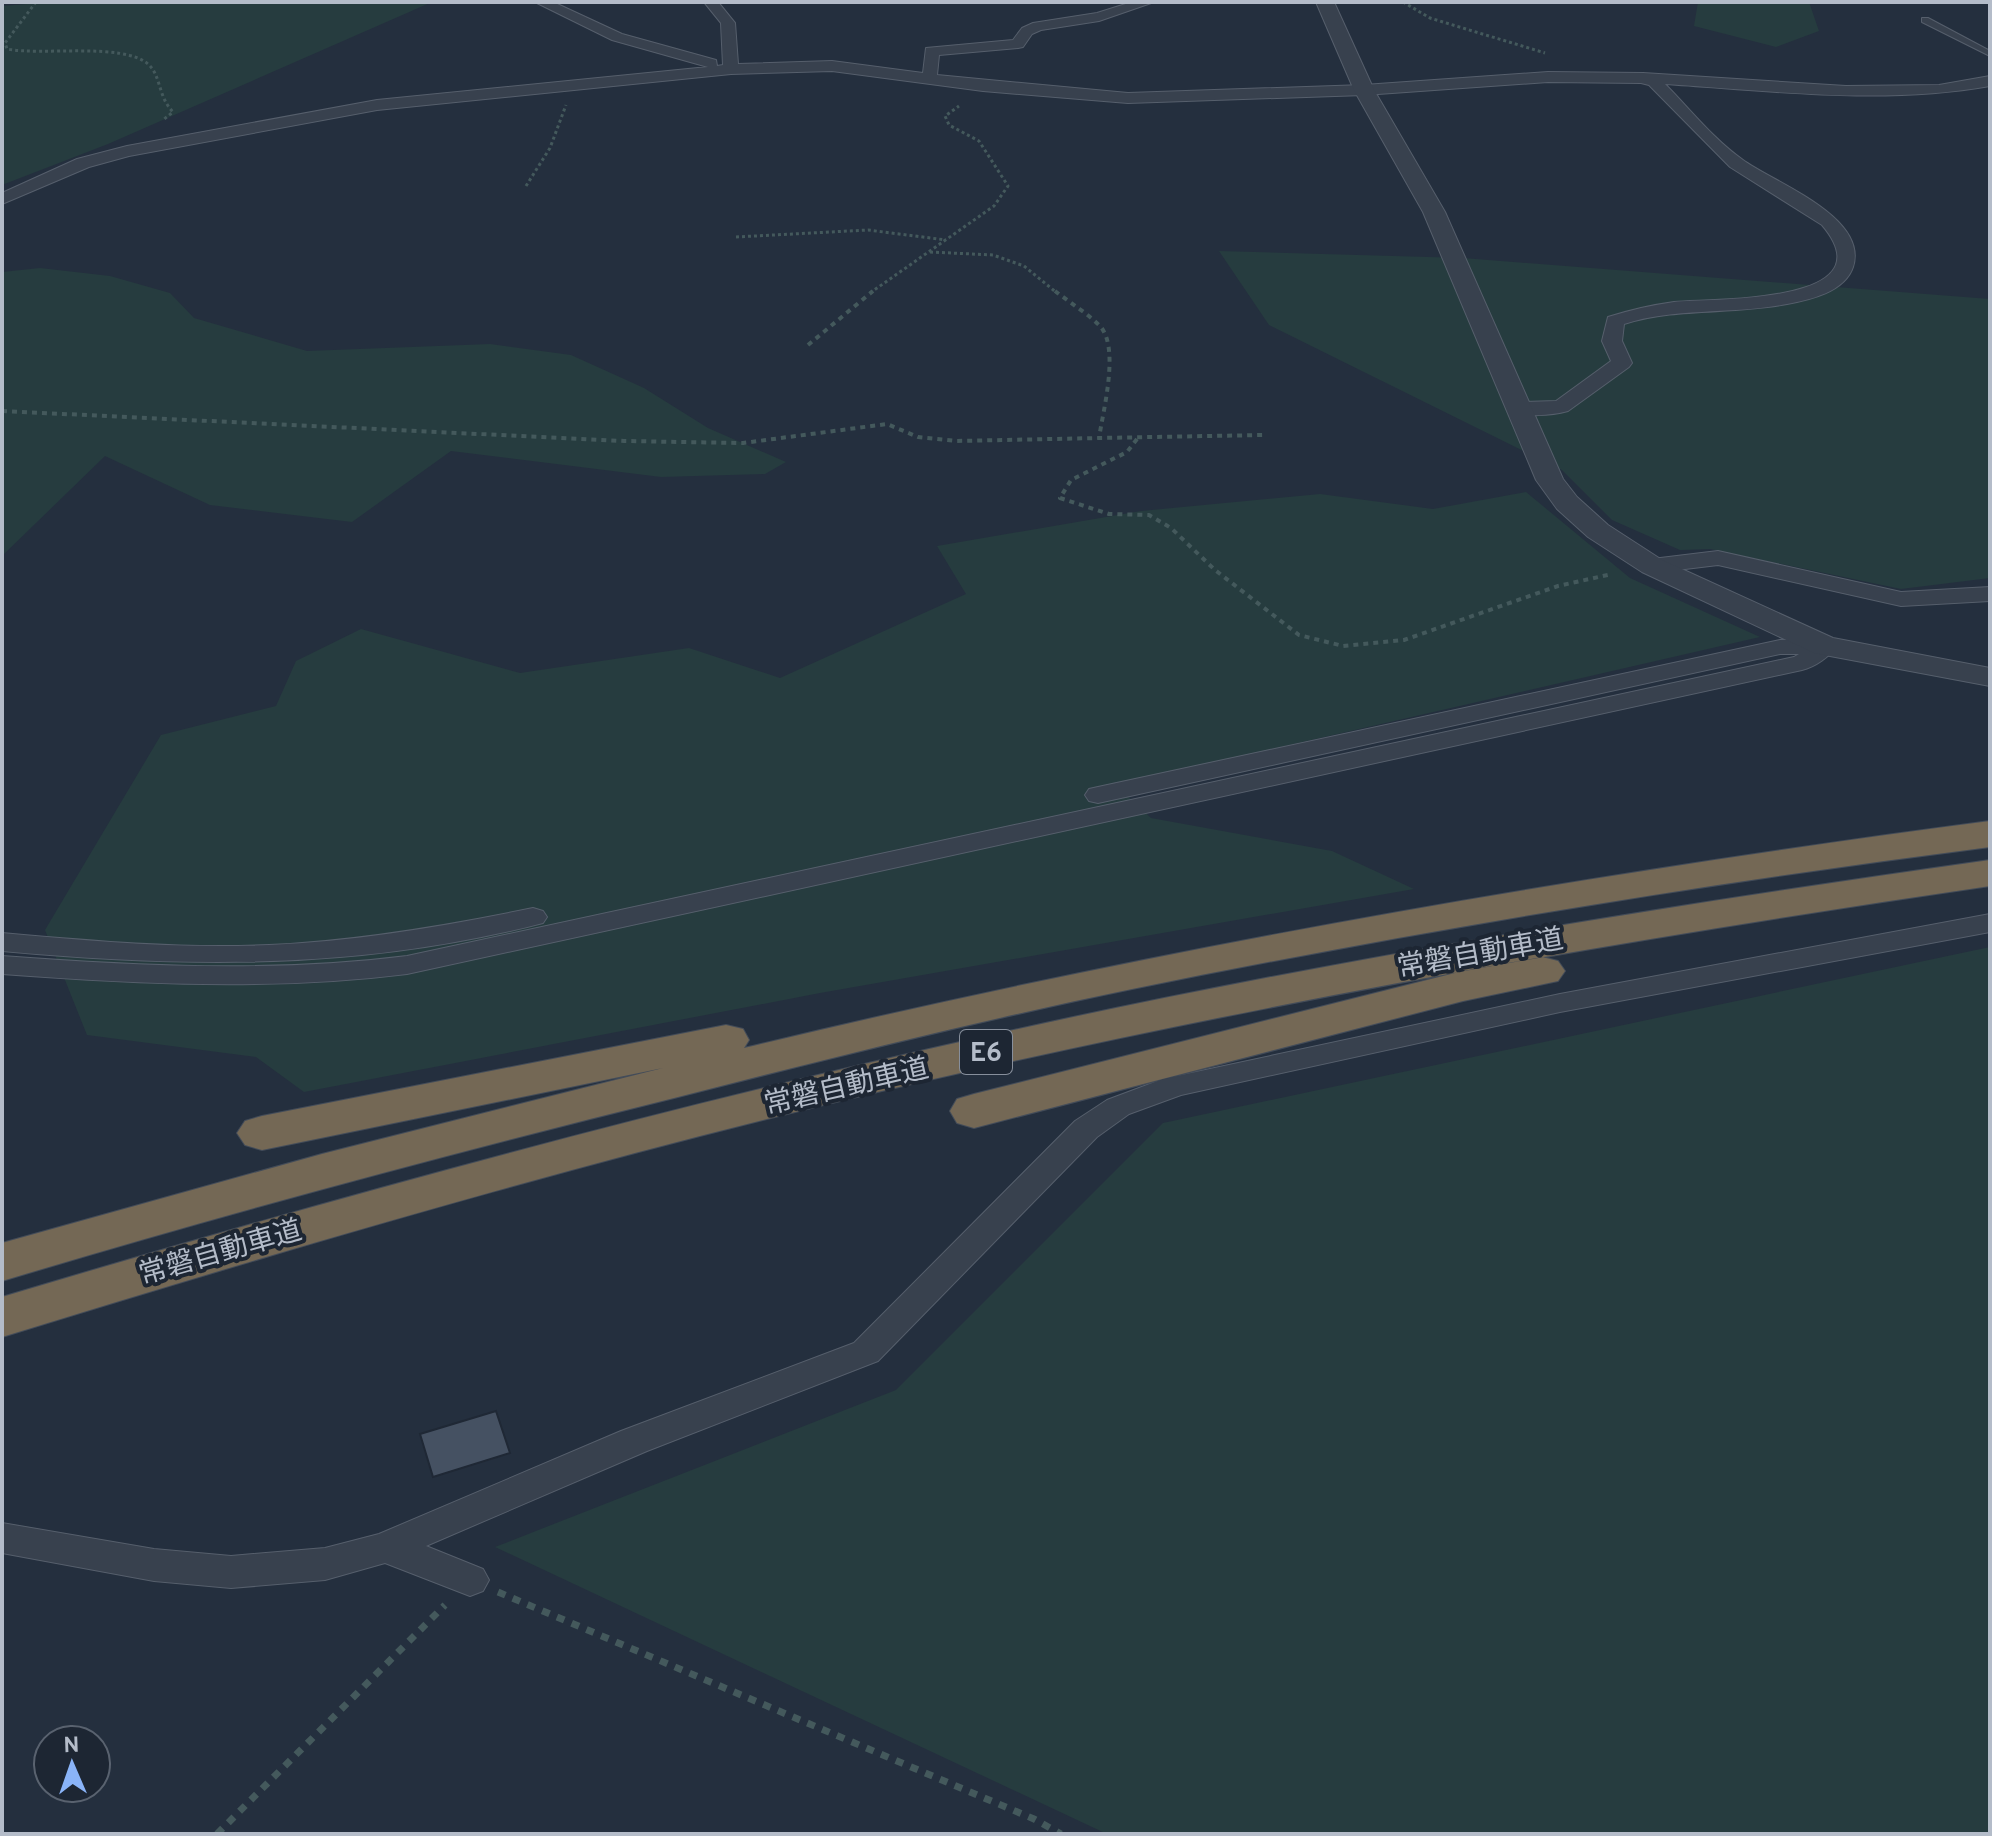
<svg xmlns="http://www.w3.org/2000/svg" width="1992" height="1836" font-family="Overpass,'Noto Sans JP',sans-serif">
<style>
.green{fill:#263c3f}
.building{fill:#455162;stroke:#1f2835;stroke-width:2}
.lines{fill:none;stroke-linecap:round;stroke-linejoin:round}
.service-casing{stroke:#565f6c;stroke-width:2}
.minor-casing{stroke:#565f6c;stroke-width:2}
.tertiary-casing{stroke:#565f6c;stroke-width:2}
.motorway-casing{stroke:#434c59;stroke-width:2}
.path-far2{stroke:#44595c;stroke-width:3;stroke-dasharray:3 3;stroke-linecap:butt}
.path-far1{stroke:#44595c;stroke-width:4;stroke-dasharray:5 5;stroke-linecap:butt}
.path{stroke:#44595c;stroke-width:7;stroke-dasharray:8 8;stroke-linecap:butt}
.service{fill:#38414e;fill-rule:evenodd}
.minor{fill:#38414e;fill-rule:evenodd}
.tertiary{fill:#38414e;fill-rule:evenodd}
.motorway{fill:#746855;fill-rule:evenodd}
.labels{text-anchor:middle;stroke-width:8;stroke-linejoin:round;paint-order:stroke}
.shield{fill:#1d2633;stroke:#878f9c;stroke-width:2}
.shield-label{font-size:26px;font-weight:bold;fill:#b4bcc9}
.street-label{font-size:28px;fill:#b4bcc9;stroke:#1d2633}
</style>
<rect width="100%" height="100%" fill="#242f3e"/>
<!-- green -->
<path class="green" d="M51,2H432L108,144L2,185V6Z
M1698,2H1809L1819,31L1776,47L1694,26Z
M1219,251L1463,258L1990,299V578L1901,589L1710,549L1680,550L1612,520L1562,470L1269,325Z
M40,268L110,276L170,293L194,318L307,351L490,344L571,355L644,388L708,428L786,462L765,474L661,477L451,451L352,522L210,505L105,456L2,556V272Z
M1526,492L1630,578L1760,637L1116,785L1151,818L1332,851L1414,889L820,993L304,1092L256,1057L87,1035L45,930L161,735L276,706L296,661L361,629L520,673L689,648L780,678L966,594L937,546L1141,511L1320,494L1433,509Z
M1990,947V1834H1107L495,1547L896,1390L1163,1123Z"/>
<!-- building -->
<path class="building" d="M496,1411L510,1453L433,1477L420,1434Z"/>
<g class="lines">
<!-- service casing -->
<g class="service-casing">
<path id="service" d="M1922,18H1928L1990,51V56L1922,22Z"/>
</g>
<!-- minor casing -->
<g class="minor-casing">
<path id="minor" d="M535,2H553L622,34L716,60L717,66L723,65L721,23L704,2H718L735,23L738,64L832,61L923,73L926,48L1013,40L1022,28L1033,23L1097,13L1132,2H1154L1099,21L1041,30L1032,34L1023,47L1018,48L939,55L937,75L1128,93L1364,85L1548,72L1643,73L1846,86L1939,85L1990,76V86C1883,105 1773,91 1665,84C1690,109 1713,139 1743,160C1775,183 1869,217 1853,267C1845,292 1809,300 1787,304C1733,315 1677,307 1624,324L1622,341L1632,363L1629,367L1568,411C1554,415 1521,419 1511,408L1521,402L1556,401L1611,361L1602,341L1608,317C1630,310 1652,305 1674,302C1713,298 1890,305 1822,225L1730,167L1649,85L1641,83L1548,82L1364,95L1128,103L983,91L832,71L731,74L377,110L129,156L89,167L2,204V193L77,159L127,146L377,100L708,67L612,40Z
M1718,551L1901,592L1990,587V601L1901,606L1718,565L1652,573L1644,571L1641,566L1644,561L1652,559Z
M1825,639L1833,641L1837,646C1829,657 1815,667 1802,670L407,974C272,991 137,984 2,974V956C137,966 272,973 407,956L1794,657L1799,654H1780L1098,803L1089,801L1085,795L1089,789L1098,787L1780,640Z
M533,908L543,911L547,917L543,923C361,970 188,968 2,951V933C91,941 180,949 269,945C358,941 446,926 533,908Z
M1990,914V932L1560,1012L1181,1095L1129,1114L1097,1137L878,1361L647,1451L426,1546L483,1569L489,1580L483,1591L470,1596L385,1563L325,1580L231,1588L154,1581L2,1553V1523L154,1549L231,1556L325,1548L379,1534L621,1431L854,1343L1075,1121L1107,1100L1163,1079L1560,994Z"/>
</g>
<!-- tertiary casing -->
<g class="tertiary-casing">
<path id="tertiary" d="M1316,2H1334L1374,90L1445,212L1563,479L1577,497L1608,525L1662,560L1833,638L1990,668V686L1814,653L1642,572L1588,537L1557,509L1536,480L1423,212L1354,90Z"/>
</g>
<!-- motorway casing -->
<g class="motorway-casing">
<path id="motorway" d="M1990,821V847C1702,884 1416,931 1132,989C978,1021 826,1059 674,1098C448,1154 224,1214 2,1281V1243L322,1154L663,1068L262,1150L245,1145L237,1133L245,1121L262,1116L726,1025L743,1029L749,1040L744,1048C1155,949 1571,876 1990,821Z
M1990,860V886C1655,935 1322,992 991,1066C657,1140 329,1236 2,1337V1297C326,1200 651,1111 982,1037C1315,962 1652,908 1990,860Z
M1542,957L1558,961L1565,971L1558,981L1463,1001L974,1128L957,1123L950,1111L957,1099L974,1094L1463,971Z"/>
</g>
<!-- path-far2 -->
<path class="path-far2" d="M36,2L5,43L7,49C42,56 122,42 148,64C161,75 158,97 173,112L163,120
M1403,2L1430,18L1545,53
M526,186L550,148L566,105
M736,237L868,230L946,240
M930,252L993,255L1024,266L1057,293
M870,293L994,206L1008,186L979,141L949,125L945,116L959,106"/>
<!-- path-far1 -->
<path class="path-far1" d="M1055,291C1069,302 1087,313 1100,326C1120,348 1103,411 1099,438L1263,435
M808,345L873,291
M2,411L624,441L743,443L887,424L918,437L956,441L1099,438
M1137,439L1127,452L1071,480L1060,498L1109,514L1149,515L1171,528L1215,570L1299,635L1343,646L1404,640L1558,586L1612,574"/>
<!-- path -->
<path class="path" d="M498,1592L1034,1819L1061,1834
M217,1834L445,1605"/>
<!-- service -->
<use href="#service" class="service"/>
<!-- minor -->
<use href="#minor" class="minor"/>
<!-- tertiary -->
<use href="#tertiary" class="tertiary"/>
<!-- motorway -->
<use href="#motorway" class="motorway"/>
</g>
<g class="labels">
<!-- shield labels -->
<rect class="shield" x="960" y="1030" width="52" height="44" rx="6"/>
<g class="shield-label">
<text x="986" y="1061">E6</text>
</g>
<!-- street labels -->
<g class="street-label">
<text transform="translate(1480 952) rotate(-10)" y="10">常磐自動車道</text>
<text transform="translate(846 1085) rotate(-13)" y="10">常磐自動車道</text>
<text transform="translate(220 1251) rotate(-16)" y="10">常磐自動車道</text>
</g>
</g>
<!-- border -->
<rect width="1992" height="1836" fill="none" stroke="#b4bcc9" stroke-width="8"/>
<!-- north arrow -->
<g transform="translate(72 1764) rotate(358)"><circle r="38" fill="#1d2633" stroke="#59626f" stroke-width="2"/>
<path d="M0-6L14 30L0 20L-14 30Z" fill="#8ab4f8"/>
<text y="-12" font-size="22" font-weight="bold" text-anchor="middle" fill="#b4bcc9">N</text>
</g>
</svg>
